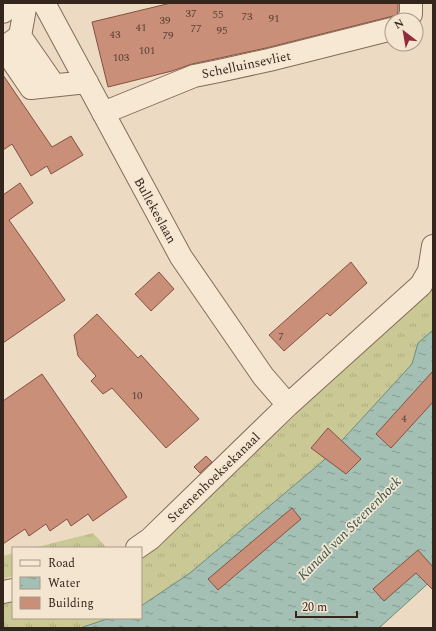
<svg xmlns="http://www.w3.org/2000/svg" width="436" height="631" font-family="Spectral,serif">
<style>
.grass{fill:url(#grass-tufts)}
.water{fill:url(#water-ripples);stroke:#6b8c80}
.building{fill:#c98f79;stroke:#835240}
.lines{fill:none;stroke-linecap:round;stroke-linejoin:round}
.minor-casing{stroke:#856b5a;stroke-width:24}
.minor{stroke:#f7e8d4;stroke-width:22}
.labels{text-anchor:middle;stroke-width:3.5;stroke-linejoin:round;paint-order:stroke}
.number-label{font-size:11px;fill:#5a4034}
.street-label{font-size:13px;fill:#35261d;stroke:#f4e5d1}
.water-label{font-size:14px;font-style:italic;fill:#2d554d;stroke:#f4e5d1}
</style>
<defs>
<pattern id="grass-tufts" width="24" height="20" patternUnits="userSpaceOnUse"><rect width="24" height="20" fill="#cac996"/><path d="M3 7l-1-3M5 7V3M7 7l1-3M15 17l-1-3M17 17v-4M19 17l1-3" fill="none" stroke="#aeac81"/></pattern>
<pattern id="water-ripples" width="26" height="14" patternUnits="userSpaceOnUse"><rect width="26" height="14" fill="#a4bfb3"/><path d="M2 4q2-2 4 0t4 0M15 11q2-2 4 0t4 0" fill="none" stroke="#869b91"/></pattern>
</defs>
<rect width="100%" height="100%" fill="#ecdac2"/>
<!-- grass -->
<path class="grass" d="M433,258V330L418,343L413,364L323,461L190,573L141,606V548Z
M93,533L107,548H33Z
M13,553V576L3,579V556Z
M13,593V618H110L80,628H3V595Z"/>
<!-- water -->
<path class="water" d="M433,330V579L379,628H80L110,618H141V606L190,573L323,461L412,364L418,343Z"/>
<!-- building -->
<path class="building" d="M171,3H398V11L397,15L266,48L192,64L172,71L108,87L92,22Z
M3,75L52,147L71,136L83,155L51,174L47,166L31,176L12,144L3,150Z
M20,183L33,203L9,220L65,300L3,343V195Z
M351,262L367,283L330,316L327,313L284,351L269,335Z
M159,272L174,289L151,311L135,294Z
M97,314L138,358L141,355L199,419L166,448L112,388L103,394L91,381L96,376L78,356L74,335Z
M433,371V402L391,448L376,434Z
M42,374L127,497L93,521L88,514L71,526L67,519L50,531L46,524L29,536L25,529L3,544V401Z
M328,428L361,459L346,474L311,448Z
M206,456L212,462L200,473L194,467Z
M292,508L301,519L218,590L208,579Z
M418,550L433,567V590L416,573L384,601L373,589Z"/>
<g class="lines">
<!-- minor casing -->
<g class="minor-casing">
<path id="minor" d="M44,3L181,257L263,376L288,405
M3,12L13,3
M408,20L411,14V3
M20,36L54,85
M9,44L20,36L26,3
M3,47L31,88L87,82
M103,113L194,76L219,71L269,60L392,29
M137,548L150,539L288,405L421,285L429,271L433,246
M3,592L13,590"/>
</g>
<!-- minor -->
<use href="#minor" class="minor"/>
</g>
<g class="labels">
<!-- number labels -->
<g class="number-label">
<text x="191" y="17">37</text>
<text x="218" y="18">55</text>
<text x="247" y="20">73</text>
<text x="274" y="22">91</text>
<text x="165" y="24">39</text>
<text x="141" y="31">41</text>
<text x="196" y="32">77</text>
<text x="222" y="34">95</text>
<text x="115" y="38">43</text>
<text x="168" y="39">79</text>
<text x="147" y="54">101</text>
<text x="121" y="61">103</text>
<text x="281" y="340">7</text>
<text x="137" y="399">10</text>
<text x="404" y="422">4</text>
</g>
<!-- street labels -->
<g class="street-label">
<text transform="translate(246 64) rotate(-12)" y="5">Schelluinsevliet</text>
<text transform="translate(156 210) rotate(61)" y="5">Bullekeslaan</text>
<text transform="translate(213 477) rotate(-44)" y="5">Steenenhoeksekanaal</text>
</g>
<!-- water labels -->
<g class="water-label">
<text transform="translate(349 528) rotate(-45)" y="5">Kanaal van Steenenhoek</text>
</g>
</g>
<!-- border -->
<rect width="436" height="631" fill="none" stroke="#35261d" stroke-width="8"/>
<!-- legend -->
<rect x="12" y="547" width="130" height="72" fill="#f4e5d1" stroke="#a89989"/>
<rect x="20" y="560" width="20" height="6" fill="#f7e8d4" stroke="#a89989"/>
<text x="48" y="567" font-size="12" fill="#35261d">Road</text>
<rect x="20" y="577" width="20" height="12" fill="url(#water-ripples)" stroke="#a89989"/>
<text x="48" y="587" font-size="12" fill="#35261d">Water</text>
<rect x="20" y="597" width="20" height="12" fill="#c98f79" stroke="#a89989"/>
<text x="48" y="607" font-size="12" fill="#35261d">Building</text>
<!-- north arrow -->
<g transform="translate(404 32) rotate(329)"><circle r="19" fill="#f4e5d1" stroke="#a89989"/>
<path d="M0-3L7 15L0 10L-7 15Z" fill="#922c3b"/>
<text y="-6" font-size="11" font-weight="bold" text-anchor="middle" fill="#35261d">N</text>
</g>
<!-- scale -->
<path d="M296 611v6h61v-6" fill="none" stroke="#35261d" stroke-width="2"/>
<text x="302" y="611" font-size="12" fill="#35261d" stroke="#f4e5d1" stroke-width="3" paint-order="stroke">20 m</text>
</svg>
